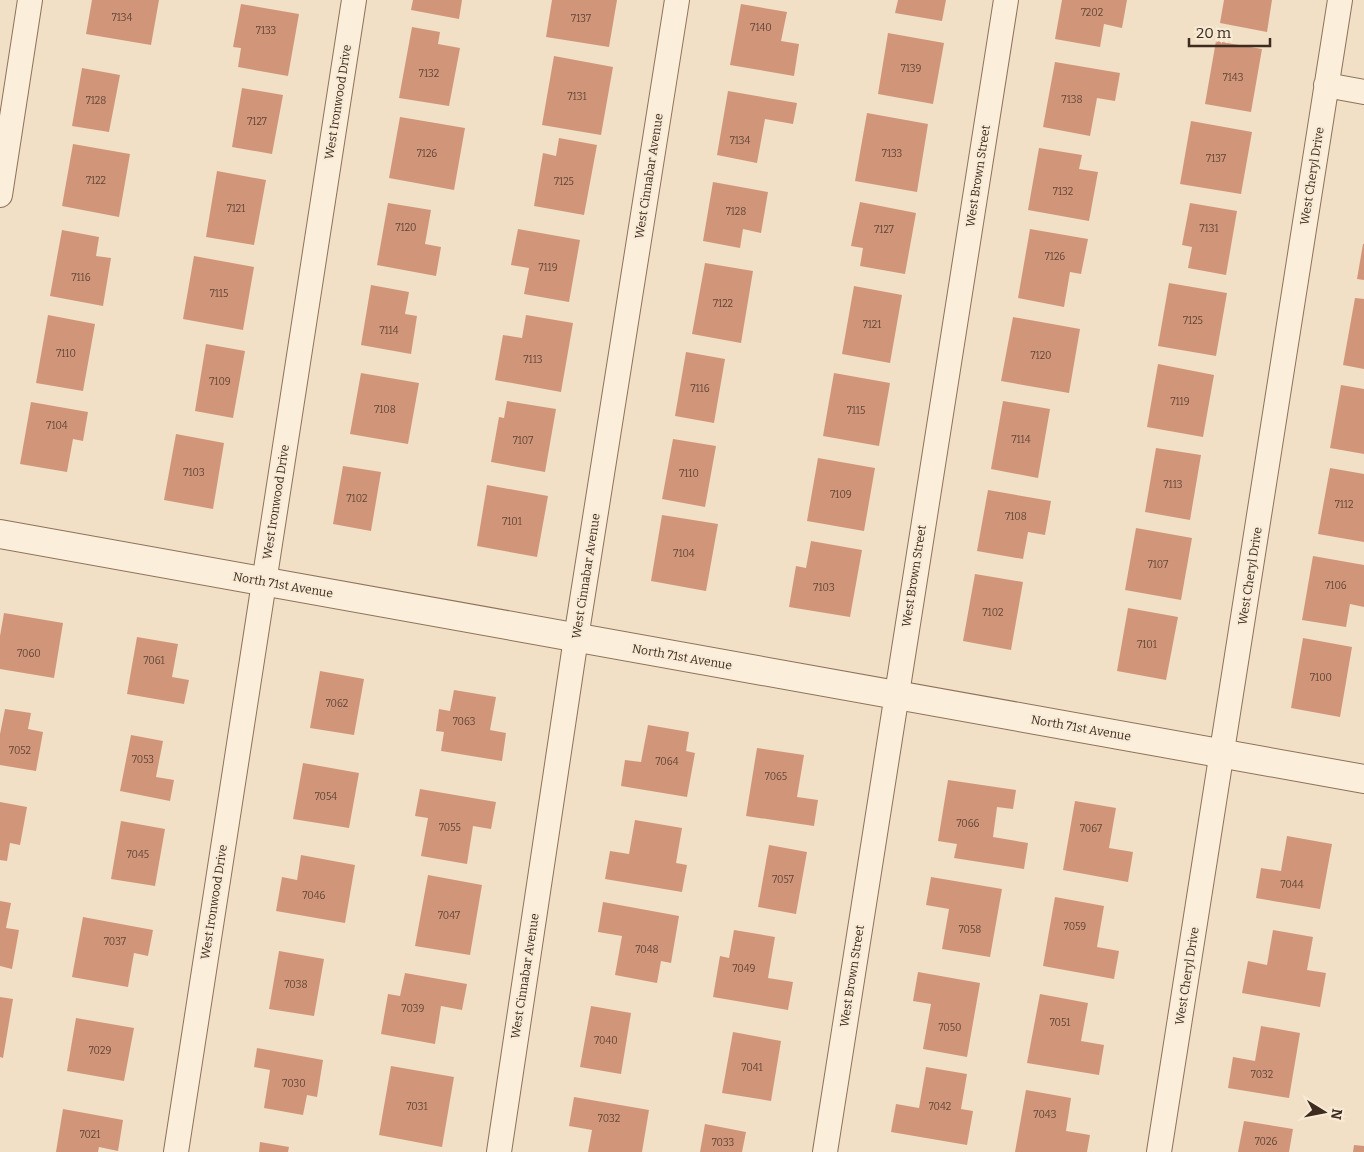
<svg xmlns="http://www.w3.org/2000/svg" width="1364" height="1152" font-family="Bitter,serif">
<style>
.building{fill:#d1967a}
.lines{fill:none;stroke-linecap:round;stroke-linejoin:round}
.minor-casing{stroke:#8e715a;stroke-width:26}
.tertiary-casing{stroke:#8e715a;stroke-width:30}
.minor{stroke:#fbeeda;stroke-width:24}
.tertiary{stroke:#fbeeda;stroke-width:28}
.labels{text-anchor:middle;stroke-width:4;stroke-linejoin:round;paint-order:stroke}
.number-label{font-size:10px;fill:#624636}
.street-label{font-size:12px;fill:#3d2b1f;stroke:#f8ebd6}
</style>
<rect width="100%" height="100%" fill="#f1e0c6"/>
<!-- building -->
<path class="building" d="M92,0H159L151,45L86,34Z
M413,0H462L459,19L411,10Z
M552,0H617L609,47L546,37Z
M898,0H946L942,21L895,13Z
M1062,0H1127L1122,28L1104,24L1100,47L1055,39Z
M1224,0H1272L1267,32L1220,23Z
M241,4L299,14L288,76L238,67L241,48L233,47Z
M741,4L787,12L781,41L799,44L794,76L730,65Z
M412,27L440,32L438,44L460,48L449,106L399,98Z
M888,33L944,43L933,104L878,94Z
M1216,41L1262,49L1251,112L1205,104Z
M554,56L613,67L601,135L542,125Z
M1055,62L1120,73L1115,101L1097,98L1090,136L1043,127Z
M82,68L120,75L109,132L72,126Z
M242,88L283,95L272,154L232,147Z
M728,91L797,103L793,124L765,119L757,163L717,155Z
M867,113L928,124L917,192L855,181Z
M400,117L465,128L454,190L389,178Z
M1191,121L1252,132L1241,194L1180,184Z
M559,138L597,145L584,215L534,206L543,153L556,156Z
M73,144L130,154L119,217L62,206Z
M1039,148L1082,155L1079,169L1098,172L1089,221L1028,210Z
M217,171L266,180L254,245L206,237Z
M713,182L768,192L761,233L743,229L740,248L703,241Z
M860,202L916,213L905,274L860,266L863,248L851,246Z
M388,203L431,210L425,244L441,247L436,276L377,265Z
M1190,203L1237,211L1226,275L1188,268L1192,247L1182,245Z
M518,229L580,240L569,302L524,294L529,268L511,265Z
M1030,229L1088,239L1081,274L1070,272L1064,307L1018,298Z
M62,230L99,237L96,256L111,258L103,306L50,296Z
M1363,244H1364V280L1357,279Z
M194,256L254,267L243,330L183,319Z
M705,263L753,271L741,343L692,334Z
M1169,283L1227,293L1216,356L1158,346Z
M371,285L409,292L405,314L417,316L411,354L361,345Z
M854,286L902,295L890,363L842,354Z
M1355,298L1364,299V369L1343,365Z
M48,315L95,324L83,391L36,383Z
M526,315L573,323L561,392L495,380L503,335L522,338Z
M1013,317L1080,329L1069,393L1001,381Z
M206,344L245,351L233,418L195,411Z
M686,352L725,359L714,423L675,416Z
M1158,364L1214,375L1203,437L1147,427Z
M361,373L419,383L408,444L350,434Z
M834,373L890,383L879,446L823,436Z
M1341,385L1364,389V454L1330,448Z
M507,401L556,409L545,472L491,462L499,417L504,418Z
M1003,401L1050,409L1038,478L991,469Z
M31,402L88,412L83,441L73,439L67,472L20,464Z
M176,434L224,443L213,509L164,500Z
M673,439L716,446L705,507L662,499Z
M1156,448L1201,455L1190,520L1145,512Z
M818,458L875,468L864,531L807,521Z
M343,466L381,472L371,531L333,524Z
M1330,468L1364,474V542L1318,534Z
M487,485L548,496L537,557L477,546Z
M988,490L1051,501L1045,535L1028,532L1023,559L977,551Z
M662,515L718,524L706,591L651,581Z
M1136,528L1192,538L1181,600L1125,590Z
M811,541L862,550L850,617L789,607L796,566L806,568Z
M1313,556L1364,565V607L1350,604L1346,627L1302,620Z
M975,574L1023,582L1011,650L963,641Z
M1128,608L1178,617L1166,680L1117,671Z
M4,613L63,623L54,678L0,669V636Z
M137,637L178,644L172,677L189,680L184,704L127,694Z
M1303,638L1352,647L1340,717L1291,708Z
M320,671L364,679L354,735L310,728Z
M454,690L496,697L490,730L506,733L502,761L441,751L444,732L436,731L439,709L450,711Z
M5,709L31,713L28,729L43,732L36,771L0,765V734Z
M648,725L689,732L686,751L695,753L687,797L621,786L625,760L641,762Z
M131,735L163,741L156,777L174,780L170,801L120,791Z
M757,748L804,755L797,797L818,800L814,826L746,816Z
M303,763L359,773L349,828L293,819Z
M948,780L1016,790L1013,809L997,807L993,837L1028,843L1024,869L954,858L957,844L938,841Z
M420,789L496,802L491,829L473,826L467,864L421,856L428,818L415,816Z
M1075,801L1116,808L1109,848L1133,852L1128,882L1063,870Z
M0,802L27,807L20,845L10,843L7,861L0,860Z
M635,820L682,828L676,863L687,865L682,892L605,879L610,851L629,854Z
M121,821L165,829L155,886L111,879Z
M1287,836L1332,844L1320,909L1256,898L1261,868L1281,871Z
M769,845L807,852L796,914L758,907Z
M301,855L355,865L345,923L276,911L282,877L297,880Z
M428,875L482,885L470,955L415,946Z
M931,877L1002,889L990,957L942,949L949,909L926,905Z
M1055,897L1104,906L1097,947L1119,951L1114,979L1043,966Z
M0,901L11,903L6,928L19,930L12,969L0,966Z
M603,902L679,916L671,963L661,961L657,983L615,975L622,936L598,932Z
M83,917L153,930L148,956L134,953L128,987L72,977Z
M734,930L775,937L768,978L793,982L788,1010L713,997L720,956L729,958Z
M1273,930L1313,937L1307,970L1326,973L1320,1007L1242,993L1248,961L1267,965Z
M279,951L324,959L314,1016L269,1009Z
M918,972L980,983L967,1057L923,1049L931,1004L913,1001Z
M405,973L467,984L462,1010L441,1006L435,1044L381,1034L388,994L400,996Z
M1040,994L1088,1003L1081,1041L1104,1045L1099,1075L1027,1063Z
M0,997L13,999L3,1058L0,1057Z
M591,1006L631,1013L621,1074L580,1067Z
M76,1018L134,1028L124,1081L67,1071Z
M1261,1026L1300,1033L1289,1098L1228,1088L1233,1057L1255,1061Z
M733,1032L781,1041L771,1101L722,1093Z
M257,1048L323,1060L317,1097L307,1095L303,1115L264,1108L270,1070L254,1067Z
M391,1066L454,1077L442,1147L379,1135Z
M926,1067L967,1074L961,1109L973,1111L967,1145L891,1132L896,1104L919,1108Z
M1026,1090L1071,1098L1066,1131L1090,1135L1087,1152H1015Z
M574,1097L649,1110L642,1152H588L592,1130L569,1126Z
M63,1109L123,1120L118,1151L99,1147L98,1152H56Z
M1244,1121L1293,1129L1289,1152H1238Z
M705,1124L746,1132L742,1152H700Z
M260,1142L289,1147L288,1152H259Z
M1354,1145L1364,1146V1152H1353Z"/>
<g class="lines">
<!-- minor casing -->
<g class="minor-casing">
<path id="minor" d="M1326,85L1364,92
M0,195L30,0
M176,1152L354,0
M499,1152L576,638L677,0
M825,1152L1006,0
M1159,1152L1340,0"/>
</g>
<!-- tertiary casing -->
<g class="tertiary-casing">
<path id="tertiary" d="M0,534L1364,779"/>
</g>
<!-- minor -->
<use href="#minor" class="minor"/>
<!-- tertiary -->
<use href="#tertiary" class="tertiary"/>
</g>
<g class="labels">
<!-- number labels -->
<g class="number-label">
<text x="1092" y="16">7202</text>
<text x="122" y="21">7134</text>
<text x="581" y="22">7137</text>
<text x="761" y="31">7140</text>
<text x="266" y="34">7133</text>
<text x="911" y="72">7139</text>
<text x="429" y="77">7132</text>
<text x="1233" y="81">7143</text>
<text x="577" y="100">7131</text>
<text x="1072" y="103">7138</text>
<text x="96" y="104">7128</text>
<text x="257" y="125">7127</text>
<text x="740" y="144">7134</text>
<text x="427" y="157">7126</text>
<text x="892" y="157">7133</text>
<text x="1216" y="162">7137</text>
<text x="96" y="184">7122</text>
<text x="564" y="185">7125</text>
<text x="1063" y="195">7132</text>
<text x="236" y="212">7121</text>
<text x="736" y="215">7128</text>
<text x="406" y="231">7120</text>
<text x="1209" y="232">7131</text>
<text x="884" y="233">7127</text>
<text x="1055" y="260">7126</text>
<text x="548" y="271">7119</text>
<text x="81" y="281">7116</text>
<text x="219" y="297">7115</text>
<text x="723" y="307">7122</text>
<text x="1193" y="324">7125</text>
<text x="872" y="328">7121</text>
<text x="389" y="334">7114</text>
<text x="66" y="357">7110</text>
<text x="1041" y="359">7120</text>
<text x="533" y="363">7113</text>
<text x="220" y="385">7109</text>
<text x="700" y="392">7116</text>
<text x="1180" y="405">7119</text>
<text x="385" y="413">7108</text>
<text x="856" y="414">7115</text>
<text x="57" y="429">7104</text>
<text x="1021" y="443">7114</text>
<text x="523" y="444">7107</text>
<text x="194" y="476">7103</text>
<text x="689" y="477">7110</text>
<text x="1173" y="488">7113</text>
<text x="841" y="498">7109</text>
<text x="357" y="502">7102</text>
<text x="1344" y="508">7112</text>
<text x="1016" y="520">7108</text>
<text x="512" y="525">7101</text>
<text x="684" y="557">7104</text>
<text x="1158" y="568">7107</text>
<text x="1336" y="589">7106</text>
<text x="824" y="591">7103</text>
<text x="993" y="616">7102</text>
<text x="1147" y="648">7101</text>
<text x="29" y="657">7060</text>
<text x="154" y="664">7061</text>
<text x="1321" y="681">7100</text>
<text x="337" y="707">7062</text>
<text x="464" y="725">7063</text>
<text x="20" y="754">7052</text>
<text x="143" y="763">7053</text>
<text x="667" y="765">7064</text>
<text x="776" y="780">7065</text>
<text x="326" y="800">7054</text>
<text x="968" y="827">7066</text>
<text x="450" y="831">7055</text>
<text x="1091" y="832">7067</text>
<text x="138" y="858">7045</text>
<text x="783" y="883">7057</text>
<text x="1292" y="888">7044</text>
<text x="314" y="899">7046</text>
<text x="449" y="919">7047</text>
<text x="1075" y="930">7059</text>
<text x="970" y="933">7058</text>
<text x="115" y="945">7037</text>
<text x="647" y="953">7048</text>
<text x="744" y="972">7049</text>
<text x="296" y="988">7038</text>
<text x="413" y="1012">7039</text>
<text x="1060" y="1026">7051</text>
<text x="950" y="1031">7050</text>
<text x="606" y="1044">7040</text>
<text x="100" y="1054">7029</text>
<text x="752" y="1071">7041</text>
<text x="1262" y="1078">7032</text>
<text x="294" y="1087">7030</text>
<text x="417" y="1110">7031</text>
<text x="940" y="1110">7042</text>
<text x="1045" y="1118">7043</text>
<text x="609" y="1122">7032</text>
<text x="90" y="1138">7021</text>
<text x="1266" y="1145">7026</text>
<text x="723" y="1146">7033</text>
</g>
<!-- street labels -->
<g class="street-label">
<text transform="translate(338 102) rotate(-81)" y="4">West Ironwood Drive</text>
<text transform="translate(649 176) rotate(-81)" y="4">West Cinnabar Avenue</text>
<text transform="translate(978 176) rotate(-81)" y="4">West Brown Street</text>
<text transform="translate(1312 176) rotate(-81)" y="4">West Cheryl Drive</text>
<text transform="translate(276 502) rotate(-81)" y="4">West Ironwood Drive</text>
<text transform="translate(586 576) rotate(-81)" y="4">West Cinnabar Avenue</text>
<text transform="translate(914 576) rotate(-81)" y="4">West Brown Street</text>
<text transform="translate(1250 576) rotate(-81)" y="4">West Cheryl Drive</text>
<text transform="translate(283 585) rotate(10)" y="4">North 71st Avenue</text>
<text transform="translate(682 657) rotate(10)" y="4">North 71st Avenue</text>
<text transform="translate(1081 728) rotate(10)" y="4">North 71st Avenue</text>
<text transform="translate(214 902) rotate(-81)" y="4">West Ironwood Drive</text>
<text transform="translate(525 976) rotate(-81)" y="4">West Cinnabar Avenue</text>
<text transform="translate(852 976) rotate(-81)" y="4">West Brown Street</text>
<text transform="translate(1187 976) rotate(-81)" y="4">West Cheryl Drive</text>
</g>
</g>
<!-- north arrow -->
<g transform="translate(1324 1112) rotate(100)" stroke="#f8ebd6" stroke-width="4" paint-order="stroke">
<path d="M0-4L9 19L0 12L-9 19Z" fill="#3d2b1f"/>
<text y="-8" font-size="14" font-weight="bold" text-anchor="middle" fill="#3d2b1f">N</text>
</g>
<!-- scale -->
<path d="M1189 38v8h81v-8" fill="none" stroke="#3d2b1f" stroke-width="2.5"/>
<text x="1196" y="38" font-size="15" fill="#3d2b1f" stroke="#f8ebd6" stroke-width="4" paint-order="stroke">20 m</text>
</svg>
